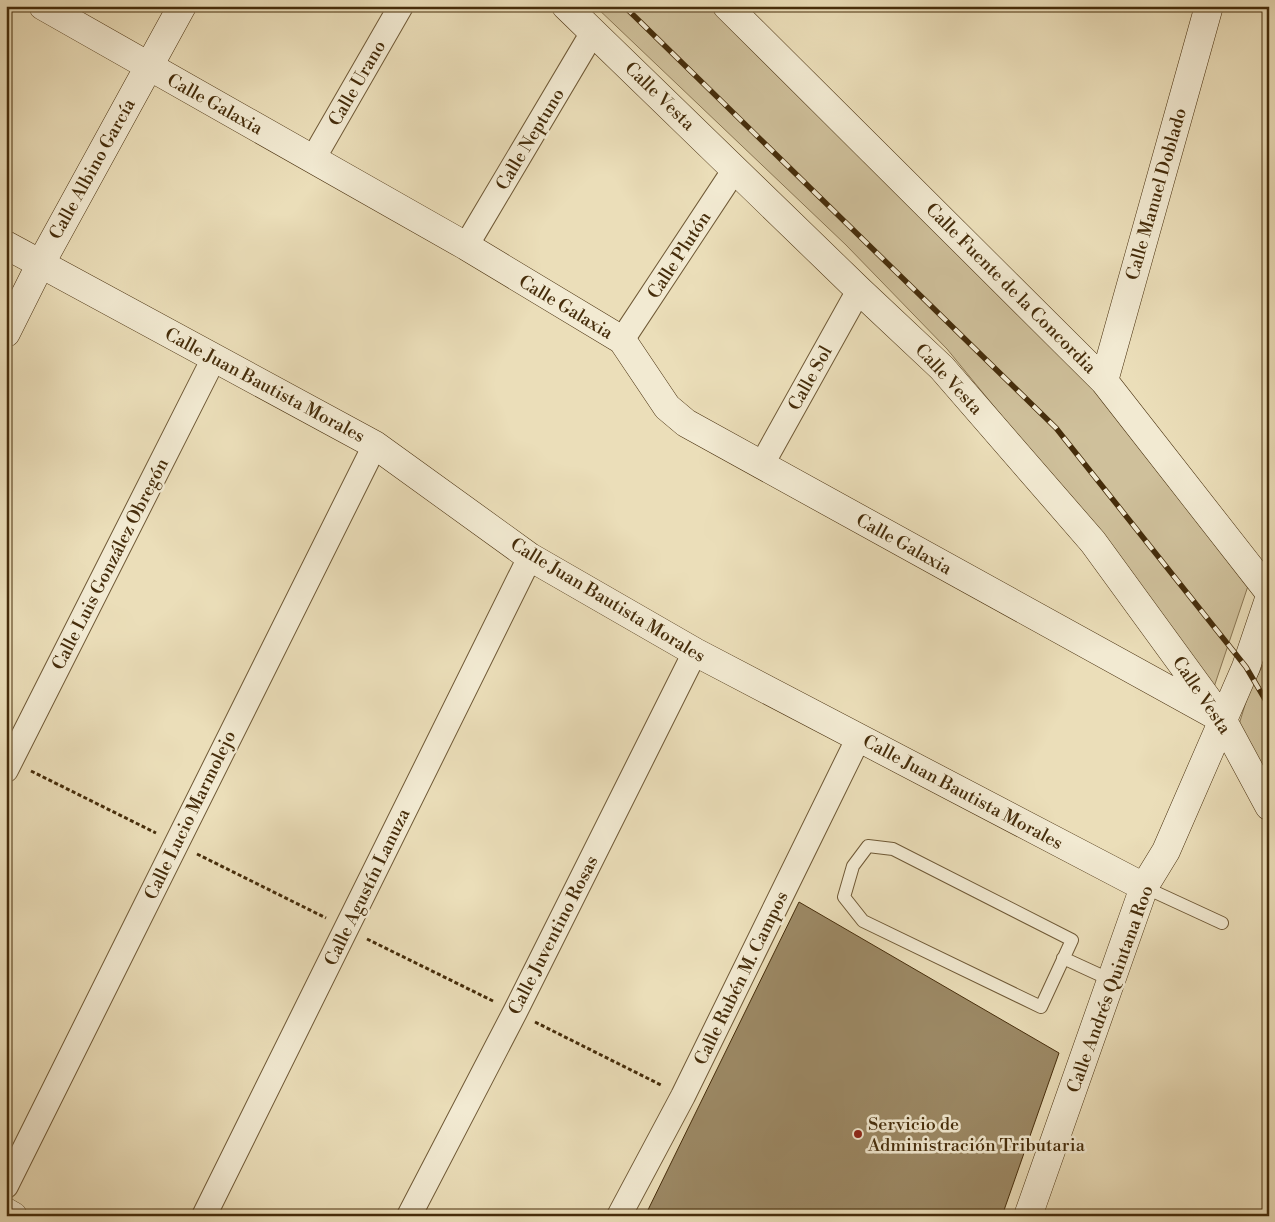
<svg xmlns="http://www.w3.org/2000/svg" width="1275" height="1222" font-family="'Libre Bodoni',serif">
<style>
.green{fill:#cfc09b;stroke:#8a7653}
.building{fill:#9c8965;stroke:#462d0b}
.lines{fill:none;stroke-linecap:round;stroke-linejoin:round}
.lane-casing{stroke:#6f5936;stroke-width:14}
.street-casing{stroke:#6f5936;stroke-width:26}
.secondary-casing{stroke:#462d0b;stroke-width:29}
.path{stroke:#462d0b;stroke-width:3;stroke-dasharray:4 2.5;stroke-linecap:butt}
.lane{stroke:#f2ead2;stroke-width:12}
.street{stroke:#f2ead2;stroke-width:24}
.secondary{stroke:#f2ead2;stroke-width:28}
.rail-casing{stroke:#462d0b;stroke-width:5.5}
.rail{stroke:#f2ead2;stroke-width:4;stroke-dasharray:11;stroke-linecap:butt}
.poi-dot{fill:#8f2418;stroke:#f2ead2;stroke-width:2}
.labels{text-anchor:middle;stroke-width:5;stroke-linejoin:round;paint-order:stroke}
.street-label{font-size:18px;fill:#462d0b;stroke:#f2ead2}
.poi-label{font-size:18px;fill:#462d0b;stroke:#f2ead2;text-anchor:start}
</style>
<rect width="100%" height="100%" fill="#ebdeb9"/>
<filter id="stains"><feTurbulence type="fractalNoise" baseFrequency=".004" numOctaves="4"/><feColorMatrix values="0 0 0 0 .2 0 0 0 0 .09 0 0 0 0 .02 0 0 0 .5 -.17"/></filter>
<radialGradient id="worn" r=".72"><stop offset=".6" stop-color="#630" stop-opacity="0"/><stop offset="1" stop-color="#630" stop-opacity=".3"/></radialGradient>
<!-- green -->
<path class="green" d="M595,6H710L1102,398L1249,583L1213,690L1111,549L947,349L846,245Z
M1269,635V789L1237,731L1249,692L1264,663L1263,647Z"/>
<!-- building -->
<path class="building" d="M799,902L1059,1053L1002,1216H645Z"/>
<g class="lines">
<!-- lane casing -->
<g class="lane-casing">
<path id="lane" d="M868,846L893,849L1072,940L1041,1007L863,921L844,897L853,866Z
M1144,887L1222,923
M1063,958L1111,980"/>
</g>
<!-- street casing -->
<g class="street-casing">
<path id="street" d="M313,159L401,6
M466,246L593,32
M622,340L735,169
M761,466L859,290
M6,770L214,358
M6,1186L375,445
M204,1216L530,557
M409,1216L515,1012L695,652
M619,1216L683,1096L859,737"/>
</g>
<!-- secondary casing -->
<g class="secondary-casing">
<path id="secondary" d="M43,6L466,246L622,340L667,407L686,423L1222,719
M566,6L859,290L942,368L1093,542L1222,719L1269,806
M727,6L1104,381L1269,592
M6,245L375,445L530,557L695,652L1144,887
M6,333L40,265L182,6
M1104,381L1209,6
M6,1212L13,1216
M1028,1216L1144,887L1166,851L1246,667L1269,599"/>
</g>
<!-- path -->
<path class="path" d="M31,771L156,833
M197,854L326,918
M367,939L493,1001
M535,1022L661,1085"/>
<!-- lane -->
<use href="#lane" class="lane"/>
<!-- street -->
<use href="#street" class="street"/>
<!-- secondary -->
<use href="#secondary" class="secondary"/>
<!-- rail casing -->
<g class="rail-casing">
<path id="rail" d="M624,6L1056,428L1246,667L1269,706"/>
</g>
<!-- rail -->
<use href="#rail" class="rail"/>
</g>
<!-- markers -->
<circle class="poi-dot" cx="858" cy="1134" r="5"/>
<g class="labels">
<!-- street labels -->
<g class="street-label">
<text transform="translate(357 83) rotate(-60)" y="6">Calle Urano</text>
<text transform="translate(660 96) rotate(44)" y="6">Calle Vesta</text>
<text transform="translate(215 104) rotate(29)" y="6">Calle Galaxia</text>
<text transform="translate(530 139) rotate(-59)" y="6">Calle Neptuno</text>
<text transform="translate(92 169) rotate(-61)" y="6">Calle Albino García</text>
<text transform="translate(1156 194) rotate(-74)" y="6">Calle Manuel Doblado</text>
<text transform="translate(679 255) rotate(-57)" y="6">Calle Plutón</text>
<text transform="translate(1011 288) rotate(45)" y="6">Calle Fuente de la Concordia</text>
<text transform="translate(566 307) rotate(31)" y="6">Calle Galaxia</text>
<text transform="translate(810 378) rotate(-61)" y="6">Calle Sol</text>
<text transform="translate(949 379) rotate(47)" y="6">Calle Vesta</text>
<text transform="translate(265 385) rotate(28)" y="6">Calle Juan Bautista Morales</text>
<text transform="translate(904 544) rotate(29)" y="6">Calle Galaxia</text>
<text transform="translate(110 564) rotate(-63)" y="6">Calle Luis González Obregón</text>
<text transform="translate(608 600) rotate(31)" y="6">Calle Juan Bautista Morales</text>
<text transform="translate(1202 695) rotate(56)" y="6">Calle Vesta</text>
<text transform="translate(963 792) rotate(28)" y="6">Calle Juan Bautista Morales</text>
<text transform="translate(190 815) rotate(-64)" y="6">Calle Lucio Marmolejo</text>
<text transform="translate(367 887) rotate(-64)" y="6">Calle Agustín Lanuza</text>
<text transform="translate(553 935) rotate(-63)" y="6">Calle Juventino Rosas</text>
<text transform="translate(741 978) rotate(-64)" y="6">Calle Rubén M. Campos</text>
<text transform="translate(1110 989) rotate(-70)" y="6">Calle Andrés Quintana Roo</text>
</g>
<!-- poi labels -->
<g class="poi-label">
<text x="868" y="1130">Servicio de<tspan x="868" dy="21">Administración Tributaria</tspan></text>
</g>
</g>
<!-- margin -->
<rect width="1275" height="1222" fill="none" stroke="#ebdeb9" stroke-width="25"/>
<rect x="8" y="8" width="1260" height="1207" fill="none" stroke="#462d0b" stroke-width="2.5"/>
<rect x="12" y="12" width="1250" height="1197" fill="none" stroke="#462d0b"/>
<rect width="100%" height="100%" filter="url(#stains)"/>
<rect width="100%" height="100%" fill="url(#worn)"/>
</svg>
